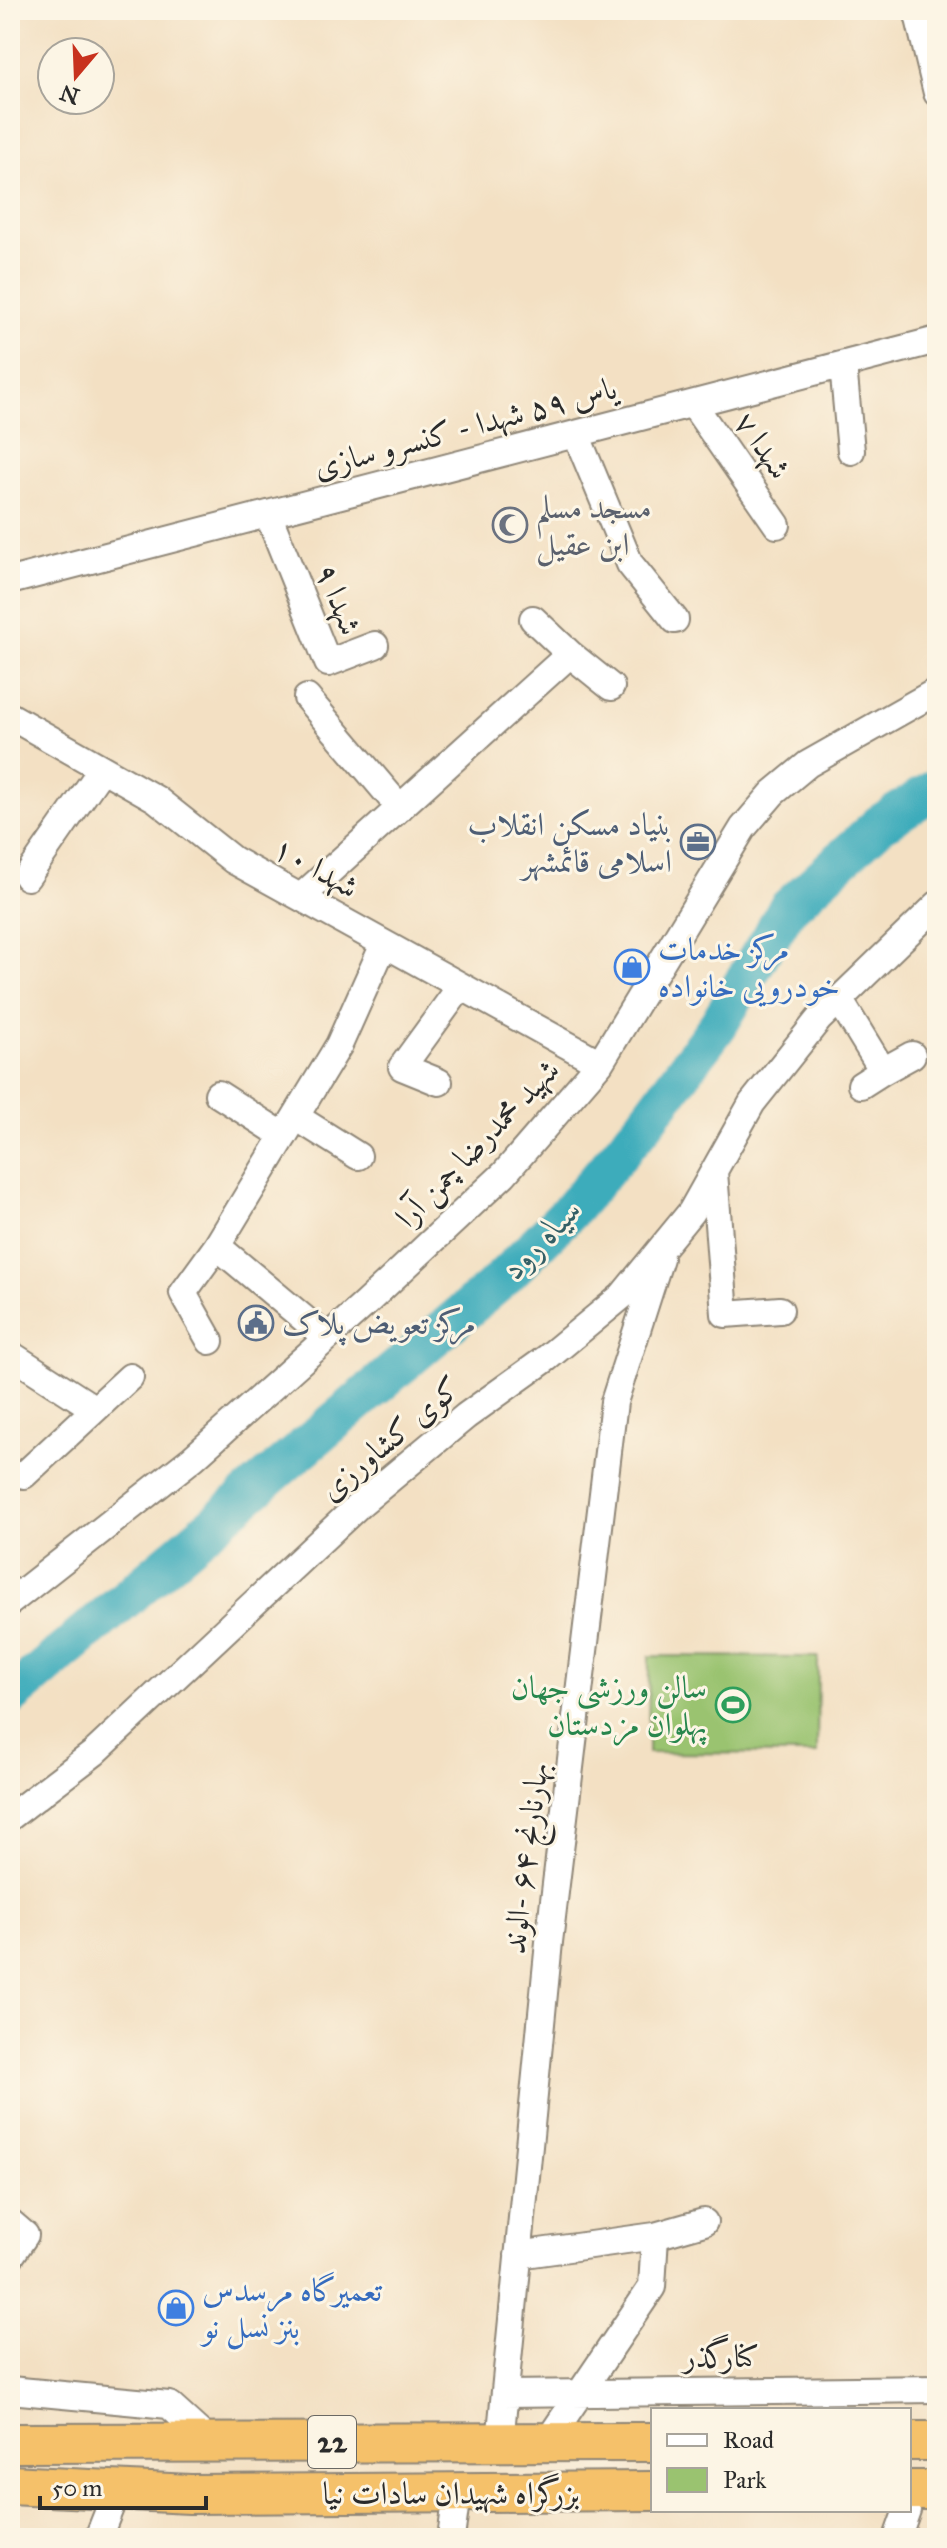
<svg xmlns="http://www.w3.org/2000/svg" width="947" height="2548" font-family="'IM FELL Great Primer',Amiri,serif">
<style>
.green{fill:#9ac370;stroke:#62774e;stroke-width:2}
.lines{fill:none;stroke-linecap:round;stroke-linejoin:round}
.river{stroke:#3eacbb;stroke-width:40}
.minor-casing{stroke:#8f8677;stroke-width:30}
.highway-casing{stroke:#8f8677;stroke-width:42}
.minor{stroke:#fff;stroke-width:26}
.highway{stroke:#f5c16b;stroke-width:38}
.labels{text-anchor:middle;stroke-width:6;stroke-linejoin:round;paint-order:stroke}
.shield{fill:#fcf5e5;stroke:#6a6863;stroke-width:2}
.shield-label{font-size:30px;font-weight:bold;fill:#2b2b2b}
.street-label{font-size:32px;fill:#2b2b2b;stroke:#fcf5e5}
.worship-label{font-size:32px;fill:#5b616d;stroke:#fcf5e5;text-anchor:start}
.service-label{font-size:32px;fill:#4e5e75;stroke:#fcf5e5;text-anchor:end}
.shop-label{font-size:32px;fill:#366cbe;stroke:#fcf5e5;text-anchor:start}
.leisure-label{font-size:32px;fill:#27864d;stroke:#fcf5e5;text-anchor:end}
.water-label{font-size:34px;font-style:italic;fill:#335f65;stroke:#fcf5e5}
</style>
<rect width="100%" height="100%" fill="#fcf5e5"/>
<filter id="ink" filterUnits="userSpaceOnUse"><feTurbulence type="fractalNoise" baseFrequency=".0125" numOctaves="2"/><feDisplacementMap in="SourceGraphic" scale="16" xChannelSelector="R" yChannelSelector="G"/><feConvolveMatrix kernelMatrix="1 2 1 2 8 2 1 2 1" color-interpolation-filters="sRGB"/></filter>
<filter id="wash" filterUnits="userSpaceOnUse"><feTurbulence type="fractalNoise" baseFrequency=".006" numOctaves="4" result="noise"/><feDisplacementMap in="SourceGraphic" scale="32" xChannelSelector="R" yChannelSelector="G"/><feGaussianBlur stdDeviation="1.8" result="paint"/><feColorMatrix in="noise" values="0 0 0 0 0 0 0 0 0 0 0 0 0 0 0 0 0 1.4 0 .05"/><feComposite in="paint" operator="in"/></filter>
<g filter="url(#wash)">
<rect width="100%" height="100%" fill="#f3e0c3"/>
<!-- green -->
<path class="green" d="M649,1656L818,1657L817,1754L648,1753Z"/>
<g class="lines">
<!-- river -->
<path class="river" d="M10,1697L499,1282L571,1210L645,1123L718,1025L787,909L880,824L937,788"/>
</g>
</g>
<g filter="url(#ink)">
<g class="lines">
<!-- minor casing -->
<g class="minor-casing">
<path id="minor" d="M917,10L937,93
M843,365L851,451
M693,404L777,525
M576,434L630,564L675,620
M268,514L328,663L375,645
M10,581L937,340
M533,619L570,654
M307,698L400,808
M10,716L156,799L233,860L600,1063
M27,877L102,769
M301,897L570,654L611,687
M839,999L883,1071L912,1055
M439,1082L402,1067L461,986
M861,1085L883,1071
M218,1094L284,1136
M296,1117L358,1156
M714,1172L725,1314L780,1310
M327,1338L217,1246L339,1045L384,944
M210,1341L183,1293L217,1246
M10,1354L95,1409
M24,1475L130,1377
M10,1602L193,1458L365,1304L504,1174L600,1063L743,828L773,793L808,764L937,691
M10,1817L94,1753L360,1504L466,1416L547,1358L622,1296L691,1212L752,1103L819,1019L937,905
M10,2222L25,2235L10,2257
M655,2236L704,2222
M518,2255L655,2236L652,2287L547,2442
M10,2390L169,2405L211,2443
M505,2394L937,2389
M500,2442L549,1942L614,1402L660,1258
M98,2538L117,2490
M451,2538L457,2493
M897,2538L907,2510"/>
</g>
<!-- highway casing -->
<g class="highway-casing">
<path id="highway" d="M909,2441H937
M10,2443L653,2442
M10,2485L190,2494L653,2491
M909,2490H937"/>
</g>
<!-- minor -->
<use href="#minor" class="minor"/>
<!-- highway -->
<use href="#highway" class="highway"/>
</g>
</g>
<!-- icons -->
<defs>
<g id="mosque-ring" transform="scale(1.8)"><circle r="9.5" fill="#fcf5e5" stroke="#6b7280" stroke-width="1.5"/><path d="M3.5-4.9A6 6 0 1 0 3.5 4.9A5 5 0 1 1 3.5-4.9Z" fill="#6b7280"/></g>
<g id="office-ring" transform="scale(1.8)"><circle r="9.5" fill="#fcf5e5" stroke="#5c6f8a" stroke-width="1.5"/><path d="M-6-3h4V-5.5h4V-3h4V5H-6ZM-1-4.5V-3h2v-1.5ZM-6 0V1H6V0Z" fill="#5c6f8a"/></g>
<g id="shop-ring" transform="scale(1.8)"><circle r="9.5" fill="#fcf5e5" stroke="#3f7fe0" stroke-width="1.5"/><path d="M-5-2.5h2.3a2.7 3.5 0 0 1 5.4 0H5L5.5 6h-11ZM-1.5-2.5h3a1.5 2.3 0 0 0-3 0Z" fill="#3f7fe0"/></g>
<g id="civic-ring" transform="scale(1.8)"><circle r="9.5" fill="#fcf5e5" stroke="#5c6f8a" stroke-width="1.5"/><path d="M-.6-6.5H3V-4.5H.6V-3L4-1V1h2V6H-6V1h2V-1L-.6-3ZM-1.2 2.5V6h2.4V2.5Z" fill="#5c6f8a"/></g>
<g id="stadium-ring" transform="scale(1.8)"><circle r="9.5" fill="#fcf5e5" stroke="#2e9e5b" stroke-width="1.5"/><path d="M0-5a6.5 5 0 1 0 0 10a6.5 5 0 1 0 0-10ZM-3.5-1.8h7v3.6h-7Z" fill="#2e9e5b"/></g>
</defs>
<g fill-rule="evenodd">
<use href="#mosque-ring" x="510" y="525"/>
<use href="#office-ring" x="698" y="842"/>
<use href="#shop-ring" x="632" y="967"/>
<use href="#civic-ring" x="256" y="1323"/>
<use href="#stadium-ring" x="733" y="1705"/>
<use href="#shop-ring" x="176" y="2308"/>
</g>
<g class="labels">
<!-- shield labels -->
<rect class="shield" x="308" y="2416" width="48" height="52" rx="6"/>
<g class="shield-label">
<text x="332" y="2452">22</text>
</g>
<!-- street labels -->
<g class="street-label">
<text transform="translate(465 427) rotate(-15)" y="11">یاس ۵۹ شهدا - کنسرو سازی</text>
<text transform="translate(763 445) rotate(55)" y="11">شهدا ۷</text>
<text transform="translate(339 599) rotate(68)" y="11">شهدا ۹</text>
<text transform="translate(316 867) rotate(29)" y="11">شهدا ۱۰</text>
<text transform="translate(477 1143) rotate(-46)" y="11">شهید محمدرضا چمن آرا</text>
<text transform="translate(390 1438) rotate(-40)" y="11">کوی کشاورزی</text>
<text transform="translate(525 1858) rotate(-83)" y="11">بهارنارنج ۶۴ -الوند</text>
<text x="721" y="2367">کنارگذر</text>
<text x="451" y="2504">بزرگراه شهیدان سادات نیا</text>
</g>
<!-- worship labels -->
<g class="worship-label">
<text x="536" y="518">مسجد مسلم<tspan x="536" dy="37">ابن عقیل</tspan></text>
</g>
<!-- service labels -->
<g class="service-label">
<text x="672" y="835">بنیاد مسکن انقلاب<tspan x="672" dy="37">اسلامی قائمشهر</tspan></text>
<text x="282" y="1334" text-anchor="start">مرکز تعویض پلاک</text>
</g>
<!-- shop labels -->
<g class="shop-label">
<text x="658" y="960">مرکز خدمات<tspan x="658" dy="37">خودرویی خانواده</tspan></text>
<text x="202" y="2301">تعمیرگاه مرسدس<tspan x="202" dy="37">بنز نسل نو</tspan></text>
</g>
<!-- leisure labels -->
<g class="leisure-label">
<text x="707" y="1698">سالن ورزشی جهان<tspan x="707" dy="37">پهلوان مزدستان</tspan></text>
</g>
<!-- water labels -->
<g class="water-label">
<text transform="translate(541 1238) rotate(-46)" y="12">سیاه رود</text>
</g>
</g>
<!-- margin -->
<rect width="947" height="2548" fill="none" stroke="#fcf5e5" stroke-width="40"/>
<!-- legend -->
<rect x="651" y="2408" width="260" height="104" fill="#fcf5e5" stroke="#a8a49b" stroke-width="2"/>
<rect x="667" y="2434" width="40" height="12" fill="#ffffff" stroke="#a8a49b" stroke-width="2"/>
<text x="723" y="2448" font-size="24" fill="#2b2b2b">Road</text>
<rect x="667" y="2468" width="40" height="24" fill="#9ac370" stroke="#a8a49b" stroke-width="2"/>
<text x="723" y="2488" font-size="24" fill="#2b2b2b">Park</text>
<!-- north arrow -->
<g transform="translate(76 76) rotate(199)"><circle r="38" fill="#fcf5e5" stroke="#a8a49b" stroke-width="2"/>
<path d="M0-6L14 30L0 20L-14 30Z" fill="#c8321e"/>
<text y="-12" font-size="22" font-weight="bold" text-anchor="middle" fill="#2b2b2b">N</text>
</g>
<!-- scale -->
<path d="M40 2496v12h166v-12" fill="none" stroke="#2b2b2b" stroke-width="4"/>
<text x="52" y="2496" font-size="24" fill="#2b2b2b" stroke="#fcf5e5" stroke-width="6" paint-order="stroke">50 m</text>
</svg>
